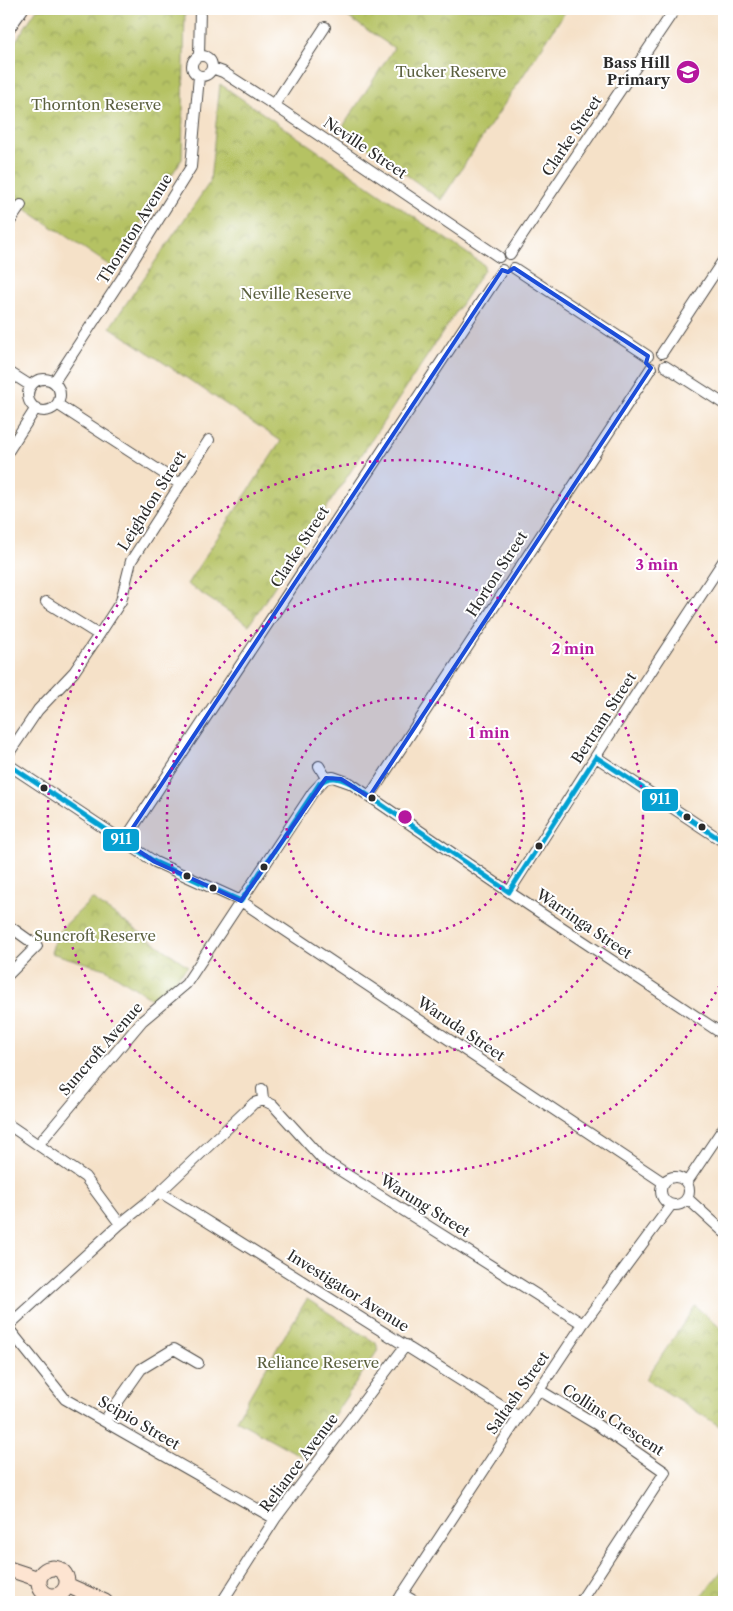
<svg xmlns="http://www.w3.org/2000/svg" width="733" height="1611" viewBox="0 0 733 1611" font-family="'Libre Caslon Text',serif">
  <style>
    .park { fill: url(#park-crowns); stroke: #707648 }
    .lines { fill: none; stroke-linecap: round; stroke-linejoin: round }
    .street-casing { stroke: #494643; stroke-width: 12 }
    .secondary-casing { stroke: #494643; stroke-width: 17 }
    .street { stroke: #fff; stroke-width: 10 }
    .secondary { stroke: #fde4d1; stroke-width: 15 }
    .bus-1-casing { stroke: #fff; stroke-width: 9 }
    .bus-1 { stroke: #06a0d2; stroke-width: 5 }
    .marked { fill: #1d4ed8; fill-opacity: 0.2; stroke: #1d4ed8; stroke-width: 4; stroke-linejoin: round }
    .ring { fill: none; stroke: #b5179e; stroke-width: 2.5; stroke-dasharray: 2.5 5 }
    .bus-dot { fill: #2b2b2b; stroke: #fff; stroke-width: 2 }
    .labels { text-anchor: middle; stroke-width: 4; stroke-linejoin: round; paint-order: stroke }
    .poi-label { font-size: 15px; font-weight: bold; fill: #2b2b2b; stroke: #fff; text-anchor: end }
    .park-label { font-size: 15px; fill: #5b603f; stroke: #fff }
    .street-label { font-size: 15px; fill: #2b2b2b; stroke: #fff }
    .centre { fill: #b5179e; stroke: #fff; stroke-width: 2.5 }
    .ring-label { font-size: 15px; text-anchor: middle; font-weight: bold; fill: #b5179e; stroke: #fff; stroke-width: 4; stroke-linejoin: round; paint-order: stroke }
    .line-badge { stroke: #fff; stroke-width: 2 }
    .badge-label { font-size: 14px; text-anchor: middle; font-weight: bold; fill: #fff }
  </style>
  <defs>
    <pattern id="park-crowns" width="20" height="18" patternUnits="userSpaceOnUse" patternTransform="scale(1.25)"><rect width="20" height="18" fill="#b5c264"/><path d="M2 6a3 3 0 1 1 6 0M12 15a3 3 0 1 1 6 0" fill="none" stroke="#939e53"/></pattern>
  </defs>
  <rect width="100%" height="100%" fill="#fff"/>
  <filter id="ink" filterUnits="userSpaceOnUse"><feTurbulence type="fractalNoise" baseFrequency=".02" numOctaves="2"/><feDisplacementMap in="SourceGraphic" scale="10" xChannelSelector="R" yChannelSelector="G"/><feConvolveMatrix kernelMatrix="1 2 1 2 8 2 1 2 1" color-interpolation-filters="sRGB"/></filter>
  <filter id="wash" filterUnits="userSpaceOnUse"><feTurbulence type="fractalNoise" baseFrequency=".0096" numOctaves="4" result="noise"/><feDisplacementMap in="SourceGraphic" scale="20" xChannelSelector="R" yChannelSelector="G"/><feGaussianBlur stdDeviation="1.12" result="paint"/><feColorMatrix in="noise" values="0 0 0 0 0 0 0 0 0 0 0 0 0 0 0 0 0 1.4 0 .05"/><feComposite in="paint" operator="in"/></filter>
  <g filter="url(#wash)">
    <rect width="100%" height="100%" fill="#f5e1c8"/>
    <!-- park -->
    <path class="park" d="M37,9h148l-3,150 -70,108 -103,-69v-147z
      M336,9h231l-126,191 -99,-72 52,-80z
      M220,84l264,181v5l-235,355 -62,-41 94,-143 -171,-114 100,-145z
      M92,899l96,67 -32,36 -50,-33 -55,-16 6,-20z
      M307,1299l69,44 2,7 -73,108 -69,-38 43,-75z
      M695,1306l29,25v98l-78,-50z
      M724,1568v34h-27z"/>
  </g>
  <g filter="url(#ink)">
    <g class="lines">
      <!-- street casing -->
      <g class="street-casing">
        <path id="street" d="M9,29l14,-20
          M192 66a10 10 0 1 1 20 0a10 10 0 1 1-20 0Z
          M199,56l1,-47
          M212,68l11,4 51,33 225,152
          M274,105l51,-78
          M9,223l12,-18
          M510,254l165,-245
          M514,268l134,88
          M662,353l62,-94
          M665,366l59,38
          M9,372l22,14
          M28 395a16 16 0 1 1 32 0a16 16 0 1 1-32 0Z
          M54,382l70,-107 67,-108 8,-91
          M57,404l123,80
          M9,450l27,-42
          M46,602l53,33
          M9,753l29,-43 36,-38 25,-37 22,-34 10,-40 78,-121
          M596,757l128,85
          M9,765l146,97 86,39 423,282
          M319,766l7,12
          M369,797l282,-429
          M124,841l378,-571
          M509,892l101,-158 114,-174
          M9,926l28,20 -28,28
          M262,1089l1,11
          M9,1125l76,52 35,47
          M38,1145l104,-124 44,-37 127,-192 13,-14 7,-1 17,6 159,109 215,143
          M661 1191a14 14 0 1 1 28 0a14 14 0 1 1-28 0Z
          M687,1182l37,-55
          M160,1192l359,225
          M688,1199l36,33
          M9,1325l111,-101 40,-32 94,-89 9,-3 10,5 49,54 261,165
          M9,1329l56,70 210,120
          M539,1390l57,34 69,48 -85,130
          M105,1420l36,-51 33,-20 24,14
          M402,1594l14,8
          M44,1602l2,-7
          M222,1602l53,-83 131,-174
          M397,1602l122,-185 20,-27 44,-66 88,-119"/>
      </g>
      <!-- secondary casing -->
      <g class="secondary-casing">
        <path id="secondary" d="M39 1582a14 14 0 1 1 28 0a14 14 0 1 1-28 0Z
          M9,1569l30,10
          M67,1585l38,17"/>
      </g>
      <!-- street -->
      <use href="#street" class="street"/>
      <!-- secondary -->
      <use href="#secondary" class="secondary"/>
      <!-- bus-1 casing -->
      <g class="bus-1-casing">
        <path id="bus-1" d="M596,757l128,85
          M9,765l146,97 86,39
          M509,892l87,-135
          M241,901l79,-118c11,-8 19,-5 30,0l159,109"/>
      </g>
      <!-- bus-1 -->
      <use href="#bus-1" class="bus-1"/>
    </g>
  </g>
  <!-- marked area -->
  <path class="marked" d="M514,268l134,88 -2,7 5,5 -282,429 -28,-18 -15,-1 -85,123 -86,-39 -31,-21 378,-571 6,2z"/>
  <!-- distance rings -->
  <g class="ring">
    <circle cx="405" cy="817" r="119"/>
    <circle cx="405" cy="817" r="238"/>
    <path d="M723 979A357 357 0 1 1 723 655"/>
  </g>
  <!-- icons -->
  <defs>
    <g id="school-disc" transform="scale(1.25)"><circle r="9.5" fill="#b5179e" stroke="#fff"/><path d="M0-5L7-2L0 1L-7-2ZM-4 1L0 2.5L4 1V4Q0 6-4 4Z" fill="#fff"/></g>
  </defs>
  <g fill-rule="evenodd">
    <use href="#school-disc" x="688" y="72"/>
  </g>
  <!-- markers -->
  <g class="bus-dot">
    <circle cx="44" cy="788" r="4.5"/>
    <circle cx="372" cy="798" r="4.5"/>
    <circle cx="687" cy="817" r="4.5"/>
    <circle cx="702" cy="827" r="4.5"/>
    <circle cx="539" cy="846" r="4.5"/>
    <circle cx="264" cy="867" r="4.5"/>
    <circle cx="187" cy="876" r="4.5"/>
    <circle cx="213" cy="888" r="4.5"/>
  </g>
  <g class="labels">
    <!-- poi labels -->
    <g class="poi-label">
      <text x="670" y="68">Bass Hill<tspan x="670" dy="17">Primary</tspan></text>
    </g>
    <!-- park labels -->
    <g class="park-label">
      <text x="451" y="77">Tucker Reserve</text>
      <text x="96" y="110">Thornton Reserve</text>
      <text x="296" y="299">Neville Reserve</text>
      <text x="95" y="941">Suncroft Reserve</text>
      <text x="318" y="1368">Reliance Reserve</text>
    </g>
    <!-- street labels -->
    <g class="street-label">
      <text transform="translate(572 136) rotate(-56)" y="5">Clarke Street</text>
      <text transform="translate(365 148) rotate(34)" y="5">Neville Street</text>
      <text transform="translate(135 229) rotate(-58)" y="5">Thornton Avenue</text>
      <text transform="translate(152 501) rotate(-58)" y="5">Leighdon Street</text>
      <text transform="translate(300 547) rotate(-57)" y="5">Clarke Street</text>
      <text transform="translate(497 574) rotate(-57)" y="5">Horton Street</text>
      <text transform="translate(604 718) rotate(-57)" y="5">Bertram Street</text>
      <text transform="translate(584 924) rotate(34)" y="5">Warringa Street</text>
      <text transform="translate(461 1029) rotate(34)" y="5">Waruda Street</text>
      <text transform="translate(101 1049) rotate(-49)" y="5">Suncroft Avenue</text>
      <text transform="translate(425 1206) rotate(32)" y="5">Warung Street</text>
      <text transform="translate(348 1291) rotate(32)" y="5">Investigator Avenue</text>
      <text transform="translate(518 1393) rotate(-55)" y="5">Saltash Street</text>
      <text transform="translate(613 1420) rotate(33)" y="5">Collins Crescent</text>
      <text transform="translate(139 1423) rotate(30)" y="5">Scipio Street</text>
      <text transform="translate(299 1463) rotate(-53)" y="5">Reliance Avenue</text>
    </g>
  </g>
  <circle cx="405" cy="817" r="8" class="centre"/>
  <g class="ring-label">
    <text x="657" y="570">3 min</text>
    <text x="573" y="654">2 min</text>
    <text x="489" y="738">1 min</text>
  </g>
  <g class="line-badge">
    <rect x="641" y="788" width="38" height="24" rx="5" fill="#06a0d2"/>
    <rect x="102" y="828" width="38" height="24" rx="5" fill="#06a0d2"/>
  </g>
  <g class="badge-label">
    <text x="660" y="804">911</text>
    <text x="121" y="844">911</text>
  </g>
  <!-- margin -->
  <rect width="733" height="1611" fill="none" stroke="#fff" stroke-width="30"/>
</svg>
